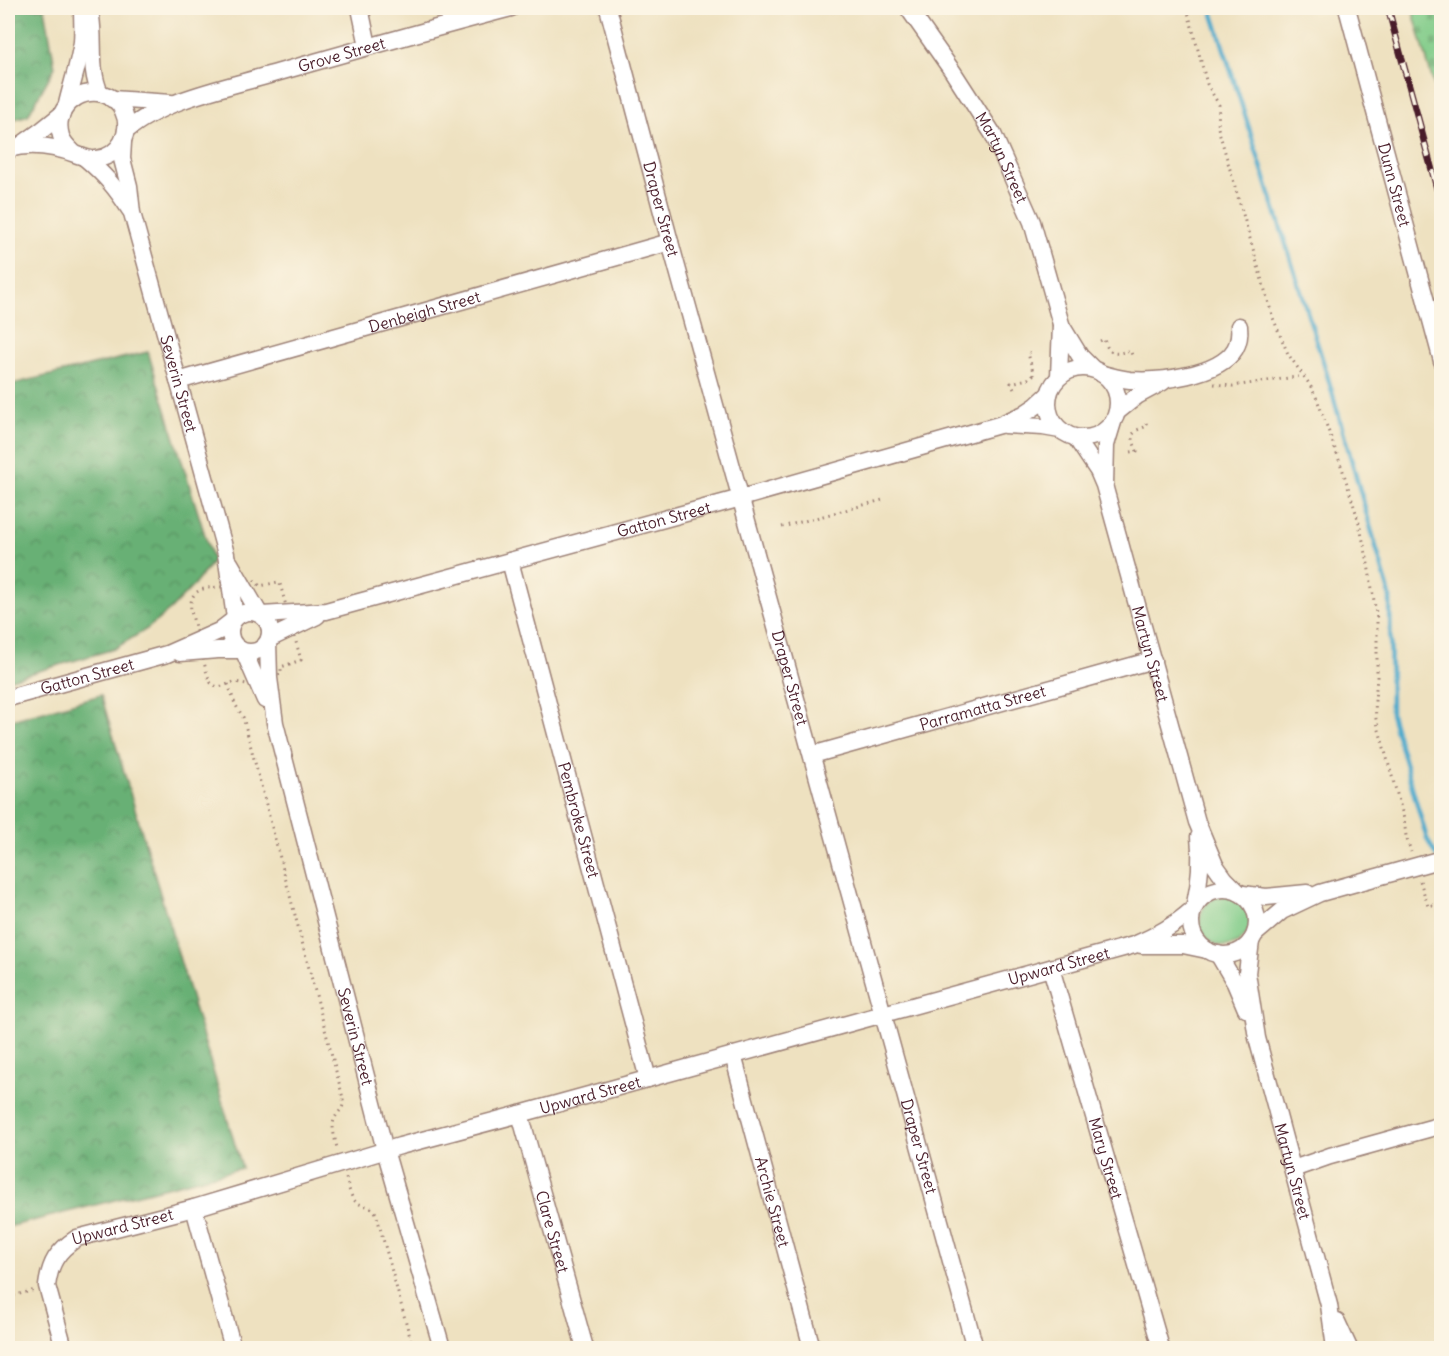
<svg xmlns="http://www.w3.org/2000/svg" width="1449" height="1356" viewBox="0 0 1449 1356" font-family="Delius,sans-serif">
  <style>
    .green { fill: #81cc89; stroke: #66765a; stroke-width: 1.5 }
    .forest { fill: url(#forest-crowns); stroke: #596850; stroke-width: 1.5 }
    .cemetery { fill: url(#cemetery-stones); stroke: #66765a; stroke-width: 1.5 }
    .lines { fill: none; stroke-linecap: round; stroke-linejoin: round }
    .stream { stroke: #4eaacc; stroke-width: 4.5 }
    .minor-casing { stroke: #9c8076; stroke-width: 19 }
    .path { stroke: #9c8076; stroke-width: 3; stroke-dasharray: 1.5 4.5; stroke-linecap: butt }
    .minor { stroke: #fff; stroke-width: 16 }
    .rail-casing { stroke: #4a1f2b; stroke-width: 7 }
    .rail { stroke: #fcf5e5; stroke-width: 4.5; stroke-dasharray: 14; stroke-linecap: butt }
    .labels { text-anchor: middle; stroke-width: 4.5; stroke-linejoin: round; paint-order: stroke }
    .street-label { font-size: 16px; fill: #4a1f2b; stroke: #fcf5e5 }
  </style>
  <defs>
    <pattern id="forest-crowns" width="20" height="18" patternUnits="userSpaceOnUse" patternTransform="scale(1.5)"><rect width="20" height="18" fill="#68b075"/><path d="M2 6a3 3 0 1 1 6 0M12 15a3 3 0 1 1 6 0" fill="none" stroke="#588f60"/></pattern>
    <pattern id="cemetery-stones" width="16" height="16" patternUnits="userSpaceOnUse" patternTransform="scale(1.5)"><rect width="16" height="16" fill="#81cc89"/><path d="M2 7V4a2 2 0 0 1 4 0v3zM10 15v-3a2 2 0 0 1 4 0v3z" fill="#71af76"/></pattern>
  </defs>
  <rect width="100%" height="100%" fill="#fcf5e5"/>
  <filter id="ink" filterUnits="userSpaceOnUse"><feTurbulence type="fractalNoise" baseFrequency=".0167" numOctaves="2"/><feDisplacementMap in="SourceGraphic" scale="12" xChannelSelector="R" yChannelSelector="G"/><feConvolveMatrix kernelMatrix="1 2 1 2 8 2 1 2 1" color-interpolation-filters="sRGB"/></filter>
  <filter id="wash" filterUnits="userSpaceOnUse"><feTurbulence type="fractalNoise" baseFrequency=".008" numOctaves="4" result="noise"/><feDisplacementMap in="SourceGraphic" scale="24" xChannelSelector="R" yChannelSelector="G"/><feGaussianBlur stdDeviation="1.35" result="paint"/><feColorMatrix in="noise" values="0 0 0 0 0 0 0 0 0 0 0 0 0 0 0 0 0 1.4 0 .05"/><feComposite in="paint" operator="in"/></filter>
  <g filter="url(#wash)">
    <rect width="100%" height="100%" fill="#eee1c0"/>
    <!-- green -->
    <path class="green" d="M1200 921a25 25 0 1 1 50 0a25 25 0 1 1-50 0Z"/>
    <!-- forest -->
    <path class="forest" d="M8,8h37l10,59 -27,48 -20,6z
      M148,352l65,209 -18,23 -24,25 -24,20 -33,20 -106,31v-295z
      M101,695l141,473 -234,59v-506z"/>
    <!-- cemetery -->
    <path class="cemetery" d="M1412,8h29v102z"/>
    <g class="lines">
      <!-- stream -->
      <path class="stream" d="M1211,8l115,363 64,225 1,118 36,125 10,18"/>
    </g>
  </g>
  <g filter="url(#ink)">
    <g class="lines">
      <!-- minor casing -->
      <g class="minor-casing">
        <g id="minor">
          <path d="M360,8l8,38"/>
          <path id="s1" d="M608,8l62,234 305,1106"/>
          <path id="s2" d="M908,8l45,64 40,62 39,88 29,102 -2,53"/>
          <path id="s3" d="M1347,8l95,353"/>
          <path d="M91,17c4,26 -2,52 9,76"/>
          <path d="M112,99l59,4"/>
          <path d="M67,104c5,-21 12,-41 15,-62 1,-12 0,-23 0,-34"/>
          <path id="s4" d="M126,131c36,-31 98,-43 143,-56 81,-23 161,-46 242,-67"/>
          <path id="s5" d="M123,142l-1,17 7,27 3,27 94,341 9,64"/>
          <path d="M21,145l21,-15 20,-16"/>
          <path d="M8,149c22,-6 45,-3 67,5 7,2 13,6 21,5 23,-2 37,-27 27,-48 -3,-8 -11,-14 -20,-17 -25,-7 -50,16 -42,42 2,7 8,12 14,18"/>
          <path d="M85,158c20,17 31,30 45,52"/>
          <path d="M1061,325l19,31 13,13"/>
          <circle cx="1083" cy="403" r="35"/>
          <path d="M1102,374c9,2 19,5 28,6 28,2 89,-4 105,-31 4,-7 5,-15 4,-23"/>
          <path id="s6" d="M178,381l492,-139"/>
          <path d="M1117,412l20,-16 26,-14"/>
          <path d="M1004,425l39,2 17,3"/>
          <path id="s7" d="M1076,438l22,33 6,14 93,337 18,43 10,14 13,13"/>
          <path d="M1105,484l1,-39 7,-23"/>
          <path id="s8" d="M510,561l138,518"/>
          <path d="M230,563l29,50"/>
          <circle cx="250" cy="632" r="20"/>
          <path id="s9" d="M262,615l64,-4 415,-113 258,-73 25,-11 12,-8 13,-12"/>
          <path d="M269,639l48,-23"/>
          <path id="s10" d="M268,642l1,36 6,45 110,427 57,198"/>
          <path d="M244,652l21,48"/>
          <path d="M180,653l38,-3h23"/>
          <path id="s11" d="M8,698l159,-44 52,-23 13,-10"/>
          <path id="s12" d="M812,755l341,-95"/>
          <circle cx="1224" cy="922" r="33"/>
          <path d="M1243,894l23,3 41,-4"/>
          <path d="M1195,904c5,-23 7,-44 4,-67"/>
          <path d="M1255,934l27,-23 38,-18 122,-34"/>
          <path id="s13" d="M1251,941l-4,32 10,65 72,267 6,43"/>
          <path d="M1141,945h42l24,5"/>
          <path d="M1218,954l17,29 11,26"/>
          <path id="s14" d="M1051,968l110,380"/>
          <path id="s15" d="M733,1055l79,293"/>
          <path id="s16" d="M520,1114l65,234"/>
          <path d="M1293,1169l37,-13 112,-31"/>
          <path d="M194,1208l39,140"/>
          <path d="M1337,1322l12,26"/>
          <path id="s17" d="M64,1348l-17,-62c3,-23 10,-35 30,-48l117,-30 206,-62 120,-32 614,-169c23,-10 40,-19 59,-36"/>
        </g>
      </g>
      <!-- path -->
      <path class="path" d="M1187,8l20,76 12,21 -1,23 55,190 15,36 22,31 7,14 26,72 15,48 9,39 10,61v58l-2,23 1,19 28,100 2,17 5,16
        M1100,341l4,-2c5,17 12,16 26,11l2,5
        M1214,384l19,2 70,-10
        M1014,389l-3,-6 17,-4 5,-4v-3l-5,-19 6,-1
        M1131,452l6,-1 -4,-10v-7l4,-4 10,-4 -2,-6
        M782,527l104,-28
        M254,580l6,6 18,-4 2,2 21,76 -20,7v7l-34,10 -13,-2 -15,5 -4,-1 -4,-3 -4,-9 -16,-63c-3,-28 22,-22 39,-25 8,-1 16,-4 24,-6z
        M228,684l7,20 8,13 99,377c4,17 -3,14 -8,26 -3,8 2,21 3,29
        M1420,881l8,25 14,-3
        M346,1178c2,7 4,18 9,23 8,7 14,2 21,12l37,135
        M8,1297l27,-7"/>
      <!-- minor -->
      <use href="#minor" class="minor"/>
      <!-- rail casing -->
      <g class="rail-casing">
        <path id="rail" d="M1388,8l54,199"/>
      </g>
      <!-- rail -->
      <use href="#rail" class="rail"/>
    </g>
  </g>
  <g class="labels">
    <!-- street labels -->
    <g class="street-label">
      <text dy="6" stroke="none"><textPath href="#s4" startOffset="230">Grove Street</textPath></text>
      <text dy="6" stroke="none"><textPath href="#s2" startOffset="177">Martyn Street</textPath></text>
      <text dy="6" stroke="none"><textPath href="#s3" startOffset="183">Dunn Street</textPath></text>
      <text dy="6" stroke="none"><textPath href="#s1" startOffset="208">Draper Street</textPath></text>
      <text dy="6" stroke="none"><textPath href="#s6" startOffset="256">Denbeigh Street</textPath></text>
      <text dy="6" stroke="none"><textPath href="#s5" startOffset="249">Severin Street</textPath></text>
      <text dy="6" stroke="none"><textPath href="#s9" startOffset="414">Gatton Street</textPath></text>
      <text dy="6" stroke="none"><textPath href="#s7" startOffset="230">Martyn Street</textPath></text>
      <text dy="6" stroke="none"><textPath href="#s11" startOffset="82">Gatton Street</textPath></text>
      <text dy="6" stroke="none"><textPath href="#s1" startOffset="694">Draper Street</textPath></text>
      <text dy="6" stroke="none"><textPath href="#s12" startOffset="177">Parramatta Street</textPath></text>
      <text dy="6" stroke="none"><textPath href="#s8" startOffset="268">Pembroke Street</textPath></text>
      <text dy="6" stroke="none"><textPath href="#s17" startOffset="1142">Upward Street</textPath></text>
      <text dy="6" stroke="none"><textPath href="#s10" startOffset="405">Severin Street</textPath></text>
      <text dy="6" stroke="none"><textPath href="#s17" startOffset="656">Upward Street</textPath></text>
      <text dy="6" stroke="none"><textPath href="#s1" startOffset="1180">Draper Street</textPath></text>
      <text dy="6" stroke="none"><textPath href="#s14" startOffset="198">Mary Street</textPath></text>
      <text dy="6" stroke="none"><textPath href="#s13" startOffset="236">Martyn Street</textPath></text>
      <text dy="6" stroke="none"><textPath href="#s15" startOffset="152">Archie Street</textPath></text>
      <text dy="6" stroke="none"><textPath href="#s17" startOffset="170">Upward Street</textPath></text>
      <text dy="6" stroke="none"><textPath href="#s16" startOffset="122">Clare Street</textPath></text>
    </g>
  </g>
  <!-- margin -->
  <rect width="1449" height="1356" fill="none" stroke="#fcf5e5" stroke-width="30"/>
</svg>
